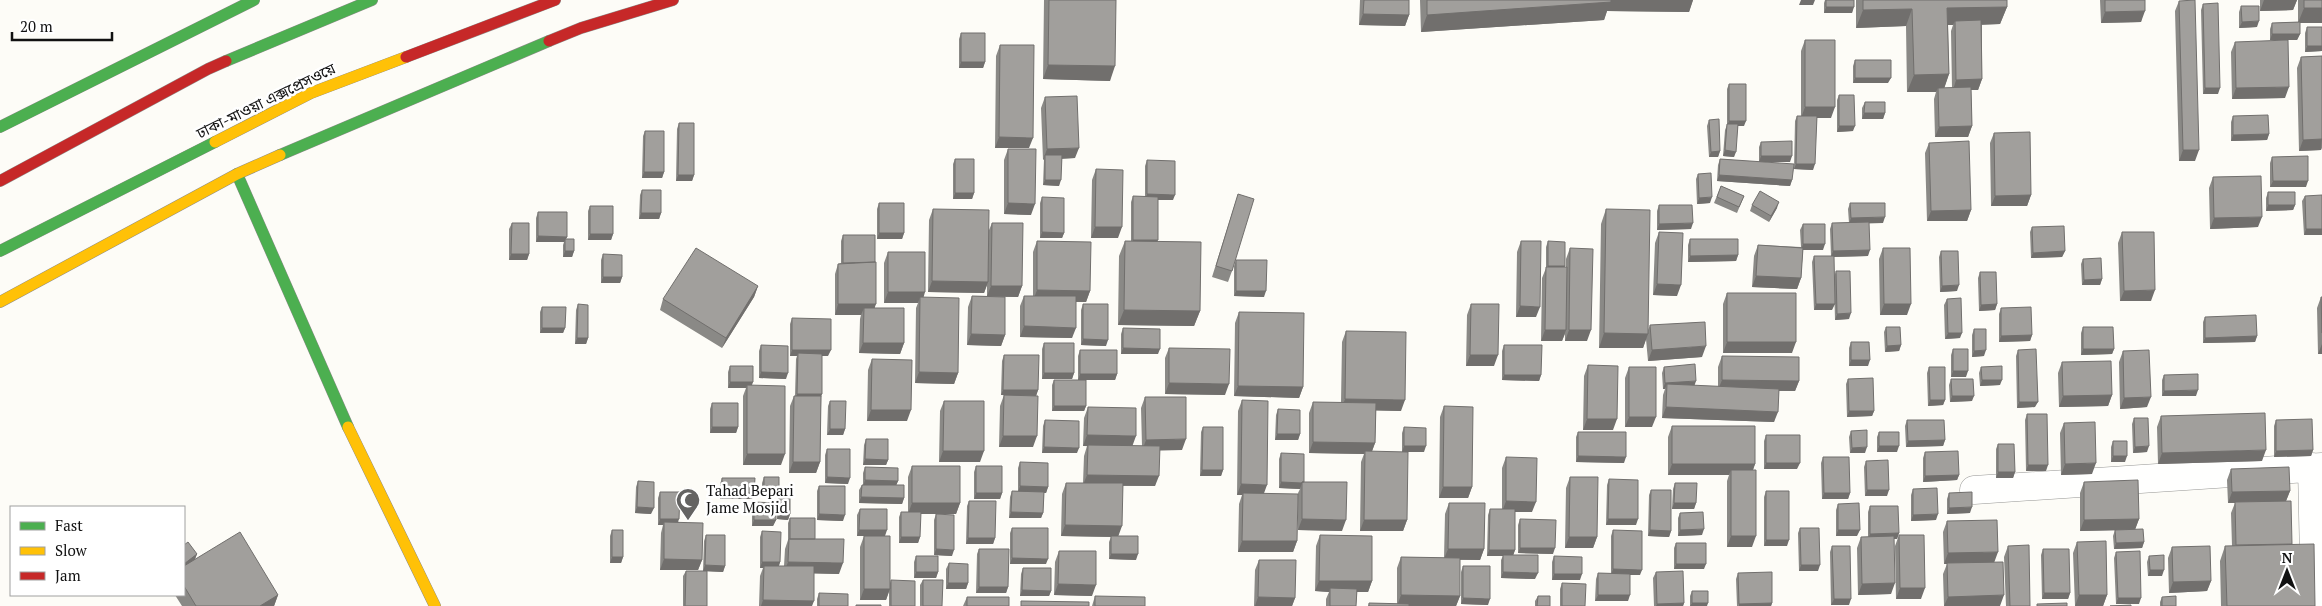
<svg xmlns="http://www.w3.org/2000/svg" width="2322" height="606" viewBox="0 0 2322 606" font-family="'PT Serif','Noto Sans Bengali',serif">
  <style>
    .lines { fill: none; stroke-linecap: round; stroke-linejoin: round }
    .street-casing { stroke: #979795; stroke-width: 29 }
    .fast-casing { stroke: #8e8d8b; stroke-width: 12 }
    .slow-casing { stroke: #8e8d8b; stroke-width: 12 }
    .jam-casing { stroke: #8e8d8b; stroke-width: 12 }
    .street { stroke: #fffffe; stroke-width: 28 }
    .fast { stroke: #4caf50; stroke-width: 11 }
    .slow { stroke: #ffc107; stroke-width: 11 }
    .jam { stroke: #c62828; stroke-width: 11 }
    .wall { fill: #8a8986; fill-rule: evenodd }
    .shaded-wall { fill: #716f6d }
    .building { fill: #a19f9c; stroke: #716f6d }
    .labels { text-anchor: middle; stroke-width: 5; stroke-linejoin: round; paint-order: stroke }
    .street-label { font-size: 15px; fill: #111; stroke: #fff }
    .poi-label { font-size: 15px; fill: #111; stroke: #fff; text-anchor: start }
  </style>
  <rect width="100%" height="100%" fill="#fdfcf7"/>
  <g class="lines">
    <!-- street casing -->
    <g class="street-casing">
      <path id="street" d="M2312,467l3,139
        M1974,490l348,-23"/>
    </g>
    <!-- fast casing -->
    <g class="fast-casing">
      <path id="fast" d="M226,61l146,-61
        M0,127l254,-127
        M280,155l269,-114
        M237,174l111,253
        M0,251l215,-109"/>
    </g>
    <!-- slow casing -->
    <g class="slow-casing">
      <path id="slow" d="M215,142l96,-49 95,-36
        M0,302l237,-128 43,-19
        M348,427l87,179"/>
    </g>
    <!-- jam casing -->
    <g class="jam-casing">
      <path id="jam" d="M549,41l32,-13 92,-28
        M406,57l149,-57
        M0,181l208,-112 18,-8"/>
    </g>
    <!-- street -->
    <use href="#street" class="street"/>
    <!-- fast -->
    <use href="#fast" class="fast"/>
    <!-- slow -->
    <use href="#slow" class="slow"/>
    <!-- jam -->
    <use href="#jam" class="jam"/>
  </g>
  <!-- wall -->
  <path class="wall" d="M1044,0h72l-6,81 -67,-2z
    M1360,0h49v15l-4,11 -46,-1z
    M1420,0h273l-4,12 -82,-1 -3,9 -183,12z
    M1825,0h29l-2,13h-28v-10z
    M1856,0h151v7l-7,17 -18,1v54l-4,11h-7l1,36 -4,11h-33l-1,-38 2,-7h-29l-1,-66 -50,2zM1948,25h5l-2,6 1,57h-8l5,-14z
    M2100,0h45l-4,22 -40,1z
    M2260,0h37l-4,10 -33,1z
    M2298,0h24l-22,23v11l-3,6h-27v-11l2,-6 26,-1z
    M2179,1l16,160h-16l-4,-150z
    M2203,4l15,90h-15l-2,-84z
    M2241,6l16,21 -18,1v-16z
    M2307,27h15v24l-17,1v-19z
    M961,33l24,29 -2,6h-24v-29z
    M1805,40l26,78h-14l-4,52 -19,-1 1,-48 2,-5h4v-65z
    M2235,42l50,56 -53,1 -1,-47z
    M1000,45l29,103h-34l1,-92z
    M2322,56v92l-1,2 -22,1 -2,-83 4,-11z
    M1855,60l33,23h-35v-17z
    M1729,84l15,42h-6l-4,31 -11,-1 2,-26 2,-5v-36z
    M1839,95l14,36 -16,1v-32z
    M1045,97l30,61 -13,1 -3,27 -16,-1 1,-26 -1,1 -2,-52z
    M1865,102l20,11 -2,6h-21v-11z
    M2233,116l36,18 -2,6 -36,1v-19z
    M1709,120l11,31 -2,6h-9l-2,-31z
    M679,123l15,52 -2,6h-16l1,-52z
    M645,131l19,41 -2,6h-20l1,-42z
    M1994,133l37,62 -4,11h-36l-1,-63z
    M1761,142l29,20h-25l27,18 -2,6 -73,-5 1,-16 2,-6 39,3v-15z
    M1929,143l42,67 -4,11h-40l-2,-68z
    M1008,149l23,66 -27,-1v-54z
    M2272,157l34,30h-36v-24z
    M955,159l19,34 -2,6h-19v-35z
    M1147,160l26,40h-15l-1,42 43,69 -6,15 -76,-1 1,-69 6,-15h6v-39l2,-6 12,1v-31z
    M1096,169l22,69h-27l1,-58z
    M1698,174l12,29 -13,1 -1,-25z
    M2213,177l45,50 -48,2 -1,-41z
    M1721,186l23,10 -7,17 -23,-10z
    M642,190l19,23 -2,6h-20l1,-24z
    M2268,192l27,13 -2,5 -27,1v-13z
    M1238,194l-6,77 -4,11 -16,-5z
    M2305,196l17,39h-18l-2,-34z
    M1042,197l22,36 -2,5h-22v-35z
    M879,203l25,30 -2,6h-25v-30z
    M1850,203l33,20h-14l-1,33 -34,1v20l2,-6 13,48 -14,1 -1,-40 -2,30h-18l-2,-48 2,-6h17l-1,-27 2,-6h17l-1,-14z
    M1659,205l32,24 -34,1v-19z
    M1752,205l25,3 -8,14 -19,-11z
    M590,206l23,28 -2,6h-23v-29z
    M933,209l56,21 3,-7 30,63 -4,11h-13v38l-4,11 -34,-1 1,-38 4,-11h15v-11l-3,8 -56,-1 1,-72z
    M1606,209l42,121 2,-5 52,32 -54,4 -2,-22 -3,9h-44l2,-124z
    M538,212l29,25 -1,2 8,12 -2,6h-9v-12l1,-3h-28v-24z
    M512,223l17,31 -2,6h-18v-31z
    M1803,224l20,26h-20l-2,28 -4,11 -45,-2 2,-31 4,-11 43,2 -1,-17z
    M2032,227l33,24 -3,6 -31,1 -1,-26z
    M1659,232l18,64 -24,-1 2,-52z
    M2122,232l29,69h-31l-2,-58z
    M843,235l32,73 29,35 -4,11 -41,-1 1,-34 1,-4h-26v-41l3,-10 3,-1v-22z
    M1690,239l48,16 -2,6 -48,1v-17z
    M1037,241l53,50 -4,11h-10l-4,36 -52,-1v-31l4,-10h9v-44z
    M1521,241l15,76h-20l1,-65z
    M1548,241l17,25 -1,1h2v-8l4,-11 17,93h-22v-7l-3,7h-21l1,-63 4,-10v-21z
    M1883,248l24,67h-27l-1,-56z
    M1941,251l16,40 -17,1 -1,-35z
    M888,252l35,45 35,76 -4,11 -39,-1 1,-75 2,-5h-34v-40z
    M603,254l19,23 -2,6h-19v-23z
    M2083,259l19,20 -2,6h-18l-1,-21z
    M1236,260l28,37 -30,-1v-30z
    M1980,272l17,32 -2,6 -16,1 -1,-33z
    M758,286l-4,11 -32,51 -62,-38 3,-11z
    M1727,293l65,60h-69v-49z
    M2321,297h1v57h-4l-1,-46z
    M1947,299l13,39 -15,1 -1,-34z
    M578,304l10,34 -2,6h-11l1,-34z
    M1083,304l23,42 -25,-1v-35z
    M1471,304l23,62h-28l1,-51z
    M542,307l23,21 -2,5h-23v-21z
    M2001,308l31,27 -2,6 -31,1v-28z
    M1239,312l64,75 -4,11 -65,-2 1,-73z
    M2205,317l52,19 -2,6 -52,1v-21z
    M792,318l36,38h-6l-2,106 -4,11h-27l1,-67 4,-10h1l1,-37 1,-3h-7v-32z
    M1886,327l15,18 -2,6 -14,1 -1,-20z
    M2083,327l31,22 -2,5 -31,1v-22z
    M1123,328l35,26h-37v-20z
    M1974,329l10,27 -12,1v-22z
    M1346,331l55,80 -25,-1 -1,33 -3,8 35,69 -4,11h-43l1,-69 3,-8 -55,-1v-40l4,-11 28,1 1,-61z
    M1851,342l17,24h-19v-18z
    M1044,343l30,30 -2,6h-30v-30z
    M761,345l25,34 -27,-1v-27z
    M1504,345l37,30 -2,6 -37,-1v-29z
    M1169,348l56,47 -60,-1v-36z
    M1953,349l13,28h-15v-22z
    M1080,350l37,24 -2,6h-29v26l-2,5h-32v-26l2,-5h24v-24z
    M2018,350l17,57 -18,1 -1,-52z
    M2123,351l24,56 -27,2 -1,-47z
    M1004,355l34,35 -2,6 -3,51h-34l1,-41 4,-11h-3l1,-34z
    M1722,356l77,25 -4,10h-16l-5,31 -112,-4 1,-23 2,-6h-2l-1,-16 2,-6 31,19 23,1v-20z
    M872,359l35,62h-40l1,-51z
    M2062,362l50,33 -4,11 -49,1 -1,-34z
    M1588,365l25,65h-30l1,-54z
    M730,366l22,19 29,80h-38v-69l3,-8h-18v-16z
    M1629,367l23,60h-27v-49z
    M1929,367l16,33 -2,5 -15,1 -1,-33z
    M1981,367l19,18 -20,1 -1,-13z
    M2164,375l32,21h-34v-16z
    M1848,379l26,32 -2,5 -25,1 -1,-33z
    M1951,379l21,22 -22,1 -1,-17z
    M1145,397l37,53h-22l-5,36h-32l-5,50 18,24 -27,-1v-17l2,-5 -50,-1 1,-42 4,-11h17l1,-27 3,-10h-4l1,-28 4,-11 44,39h10l-1,-38z
    M1242,400l22,94 33,47 -4,11h-55l1,-48 3,-9h-5l1,-84z
    M830,401l15,28 -2,6h-16l1,-29z
    M944,401l36,61h-41l1,-51z
    M712,403l26,24 -2,6h-26v-24z
    M1444,406l28,81 -4,11h-29l1,-81z
    M1278,409l22,25 -2,6h-23l1,-25z
    M2027,414l19,57h-20l-1,-51z
    M2161,416l101,45 -104,3 -1,-37z
    M2134,418l13,34 -14,1 -1,-29z
    M1045,420l32,33h-35l1,-27z
    M1907,420l38,20 -2,6 -37,1 -1,-21z
    M2276,420l37,30 -2,6 -37,1v-31z
    M2064,423l28,51 -31,1 -1,-42z
    M1672,426l83,38 -2,6 -1,77h-25v-66l2,-6h-61v-38z
    M1203,427l20,43 -2,6h-21l1,-44z
    M1404,427l20,25h-22v-19z
    M1851,431l14,22h-15l-1,-16z
    M1578,432l46,31 -48,-1v-25z
    M1879,432l18,20h-20v-15z
    M1766,435l31,34h-33v-28z
    M866,439l22,21 -2,5h-23l1,-20z
    M2113,441l12,21h-14v-15z
    M1998,444l17,28 -2,6h-17v-29z
    M827,449l21,35 -23,-1v-28z
    M1925,452l34,23 -2,5 -34,2v-24z
    M1281,453l23,29 38,49 -44,-1v-37l2,-4 -21,-1v-29z
    M1506,457l26,55h-17v38l-2,5 22,24 -34,-1v-18l2,-4h-16l1,-41 2,-6h12v-41z
    M1823,457l27,36 -2,6h-26l-1,-36z
    M1866,461l21,35h-22l-1,-29z
    M1020,462l28,25 -2,6 -2,-1 -1,21 -2,5h-32l1,-21 2,-6h6v-23z
    M912,466l48,37 -4,11h-36v23l-2,6h-19v-26l2,-5h7v-35z
    M976,466l26,27 -2,6h-26v-27z
    M865,467l33,14 -2,4 8,13 -2,6 -43,-1v-13l3,-5h1v-12z
    M2231,469l59,22 -4,10 5,44 24,61h-94l-1,-45 5,-15h7l-1,-33 4,-10h-7l-1,-23z
    M764,477l15,13 -2,5h-15v-12z
    M1570,477l27,60 -4,11h-28l1,-60z
    M722,478l30,21h-32v-15z
    M1609,479l27,46h-30l1,-40z
    M638,481l13,33 -16,-1 1,-26z
    M2084,482l55,37 -4,10 9,13 -2,6 -28,1 -1,-13 2,-6 -35,1v-38z
    M1675,483l21,20 -2,6h-22l1,-20z
    M819,486l24,35 -26,-1v-29z
    M1913,489l23,31 -25,1v-26z
    M1651,490l20,41 -2,6 -21,-1 1,-41z
    M1766,491l21,55h-23v-49z
    M660,492l42,68 -4,10h-38l1,-37 2,-8h-5v-27z
    M1949,493l21,20 -23,1v-15z
    M779,497l11,17 -2,6 -11,-1v-16z
    M969,501l26,37 -2,6h-27l1,-38z
    M754,502l22,18 -3,6h-21v-18z
    M1449,503l35,46 -4,11h-20v36l-4,10h-88l1,-3 28,1v-36l4,-11 43,1 1,-44z
    M1838,504l19,32h-21v-26z
    M1870,506l29,27 -2,6h-3l-3,55 -33,1 -1,-47 4,-11h7v-25z
    M860,509l25,27 5,47 1,-3 24,26h-26v-15l-3,9h-26v-53l4,-11h3h-10v-21z
    M1680,513l22,22 -24,1v-18z
    M936,514l16,42 -18,-1v-35z
    M790,518l25,21 24,35 -25,-1 -2,33h-53l1,-30 3,-8h-3v-31l2,-6 18,31 -1,4h5l1,-17 3,-9v-17z
    M1520,519l33,35 -35,-1v-28z
    M1947,521l47,41 6,44h-56l-1,-32 4,-10h-3l-1,-32z
    M1012,528l34,36h-36v-31z
    M1800,528l18,43h-19l-1,-38z
    M612,530l11,27 -2,6h-11v-27z
    M1613,530l27,45h-10l-2,26h-33l1,-22 2,-6 13,1v-38z
    M706,535l19,31 -2,6 -20,-1 1,-30z
    M1320,535l52,46 -4,11h-11l-1,14h-30v-7l3,-7 -14,-1 1,-45z
    M1899,535l22,64h-25l-1,-53z
    M2077,542l30,53 -4,11h-28l-2,-53z
    M1676,543l28,26h-30v-21z
    M184,545l13,9 -2,5 83,36 -4,11h-92l-7,-11h9z
    M1832,546l17,59h-18l-1,-53z
    M2008,546l22,60h-24l-2,-49z
    M2172,547l39,34 -4,10 -38,2 -1,-35z
    M979,549l29,38 -2,6h-30l1,-39z
    M2043,549l27,44 -2,6h-26l-1,-44z
    M1059,551l33,45 -38,-1 1,-33z
    M2116,552l23,52h-23l-2,-46z
    M916,556l22,16 -2,6h-22v-16z
    M1554,556l26,24h-28v-18z
    M2149,556l13,20h-14l-1,-14z
    M1259,560l36,38 -3,8h-38l1,-36z
    M949,563l19,20 -2,6h-20v-20z
    M1463,566l25,39 -27,-1v-32z
    M1023,568l28,23 -2,5h-29l1,-22z
    M686,571l21,35h-24v-30z
    M1656,572l28,31 -1,3h-29l-1,-28z
    M1738,573l34,30 -1,3h-34l-1,-27z
    M923,580l19,26h-22v-21z
    M1562,583l23,23h-25v-17z
    M1692,591l15,15h-17v-10z
    M819,593l29,13h-31v-7z
    M1095,596l50,10h-53z
    M1538,596l12,10h-15v-5z
    M967,597l42,9h-46z
    M2162,597l14,9h-16v-4z"/>
  <!-- shaded-wall -->
  <path class="shaded-wall" d="M1610,0h83l-4,12 -82,-1 -3,9 -183,12 6,-17z
    M1801,0h14l-2,5h-14z
    M2264,0h33l-4,10 -33,1z
    M1826,7h28l-2,6h-28z
    M2007,7l-7,17 -45,1v-4l-2,4h-12l6,-17z
    M2304,8h18v15h-24z
    M1912,9l-6,17 -50,2 7,-18z
    M2145,11l-4,11 -40,1 4,-11z
    M1363,14l46,1 -4,11 -46,-1z
    M2259,21l-2,6 -18,1 3,-6z
    M2272,34h28l-3,6h-27z
    M2307,46h15v5l-17,1z
    M961,62h24l-2,6h-24z
    M1048,65l67,1 -5,15 -67,-2z
    M1949,74l-6,18 -5,-4 -2,4h-29l7,-17z
    M1855,78h36l-3,5h-35z
    M1982,79l-4,11h-25l3,-10z
    M2289,87l-4,11 -53,1 4,-11z
    M2205,88h15l-2,6h-15z
    M1805,107h30l-4,11h-30z
    M1864,113h21l-2,6h-21z
    M1729,121h17l-2,5h-17z
    M1839,126h16l-2,5 -16,1z
    M1972,126l-4,11h-33l4,-10z
    M2269,134l-2,6 -36,1 2,-6z
    M999,137l34,1 -4,10h-34z
    M2322,139l-1,11 -22,1 4,-11z
    M1079,148l-4,10 -30,1v-4l-1,4 -1,1 4,-11z
    M1725,150l11,2 -2,5 -11,-1z
    M2183,150h16l-4,11h-16z
    M1720,151l-2,6h-9l2,-5z
    M1761,156h31l-2,6h-31z
    M1796,164h19l-2,6 -19,-1z
    M644,172h20l-2,6h-20z
    M678,175h16l-2,6h-16z
    M1719,175l73,5 -2,6 -73,-5z
    M1045,180h16l-2,6 -16,-1z
    M2273,181h35l-2,6h-36z
    M955,193h19l-2,6h-19z
    M1147,194l28,1 -2,5h-28z
    M2031,195l-4,11h-36l4,-10z
    M1712,197l-2,6 -13,1 2,-6z
    M1779,202l-2,6 -8,14 2,-6z
    M1008,203l27,1 -4,11 -27,-1z
    M2268,205h27l-2,5 -27,1z
    M1971,210l-4,11h-40l4,-10z
    M641,213h20l-2,6h-20z
    M1885,217l-2,6 -34,1 2,-6z
    M2262,217l-4,10 -48,2 4,-11z
    M1693,223l-2,6 -34,1 2,-6z
    M1095,227h27l-4,11h-27z
    M2306,229h16v6h-18z
    M1042,232l22,1 -2,5h-22z
    M879,233h25l-2,6h-25z
    M590,234h23l-2,6h-23z
    M538,236l29,1 -3,5h-28z
    M1133,240h25l-3,6h-24z
    M1803,244h22l-2,6h-22z
    M1870,250l-2,6 -37,1 2,-6z
    M565,251h9l-2,6h-9z
    M2065,251l-3,6 -31,1 2,-5z
    M511,254h18l-2,6h-18z
    M1738,255l-2,6 -48,1 2,-6z
    M1548,266h17l-3,6h-16z
    M1756,276l45,2 -4,11 -45,-2z
    M603,277h19l-2,6h-19z
    M2102,279l-2,6h-18l2,-5z
    M932,281l56,1 -4,11 -56,-1z
    M1657,284l24,1 -4,11 -24,-1z
    M1959,285l-2,6 -17,1 2,-6z
    M758,286l-4,11 -32,51 4,-10z
    M991,286h31l-4,11 -31,-1z
    M1037,290l53,1 -4,11 -53,-1z
    M2155,290l-4,11h-31l4,-10z
    M1236,291h30l-2,6 -30,-1z
    M888,292h37l-3,11 -2,-6 -2,6h-34z
    M838,304h38l-4,11 -8,-7 -3,7h-26z
    M1816,304h19l-3,6h-18z
    M1884,304h27l-4,11h-27z
    M1997,304l-2,6 -16,1 2,-6z
    M1520,306l20,1 -4,10h-20z
    M1124,310l76,1 -6,15 -76,-1z
    M1851,313l-2,6 -14,1 2,-6z
    M1024,326l52,2 -4,10 -52,-1z
    M542,328h23l-2,5h-23z
    M1545,330h21l-4,11h-21z
    M1569,330h22l-4,11h-22z
    M1604,333l44,1 -5,14h-44z
    M1948,333h14l-2,5 -15,1z
    M971,334l34,1 -4,11 -34,-1z
    M2032,335l-2,6 -31,1 2,-6z
    M2257,336l-2,6 -52,1 2,-5z
    M577,338h11l-2,6h-11z
    M1083,339l25,1 -2,6 -25,-1z
    M1727,342h69l-4,11h-69z
    M863,343h41l-4,11 -41,-1z
    M2322,344v10h-4z
    M1901,345l-2,6 -14,1 2,-6z
    M1706,346l-4,11 -54,4 4,-11z
    M1123,348l37,1 -2,5h-37z
    M2083,349h31l-2,5 -31,1z
    M792,350h39l-3,6h-30v-3l-1,3h-7z
    M1986,350l-2,6 -12,1 2,-6z
    M1470,355h28l-4,11h-28z
    M1851,360h19l-2,6h-19z
    M1953,371h15l-2,6h-15z
    M761,372l27,1 -2,6 -27,-1z
    M919,372l39,1 -4,11 -39,-1z
    M1044,373h30l-2,6h-30z
    M1080,374h37l-2,6h-37z
    M1504,375h37l-2,6 -37,-1z
    M1722,380l77,1 -4,10 -77,-1z
    M1982,380h20l-2,5 -20,1z
    M1696,381l-2,6 -27,-3 -2,5h-2l2,-6z
    M730,382h23l-2,6 -4,-3 -1,3h-18z
    M1169,383l60,1 -4,11 -60,-1z
    M1238,386l65,1 -4,11 -65,-2z
    M1003,390h35l-2,6 -35,-1z
    M2198,390l-2,6h-34l2,-5z
    M797,394h25l-2,6h-25z
    M2112,395l-4,11 -49,1 4,-11z
    M1952,396h22l-2,5 -22,1z
    M2151,397l-4,10 -27,2 4,-11z
    M1345,399l60,1 -4,11 -60,-1z
    M1930,400h15l-2,5 -15,1z
    M2019,402h19l-3,5 -18,1z
    M1054,406h32l-2,5h-32z
    M1666,407l112,5 -4,10 -112,-4z
    M871,410h40l-4,11h-40z
    M1849,411h25l-2,5 -25,1z
    M1629,417h27l-4,10h-27z
    M1587,419h30l-4,11h-30z
    M712,427h26l-2,6h-26z
    M830,429h15l-2,6h-16z
    M1277,434h23l-2,6h-23z
    M1087,435l49,1 -4,11 -49,-1z
    M1003,436h34l-4,11h-34z
    M1186,439l-4,11 -40,1 4,-11z
    M1945,440l-2,6 -37,1 2,-6z
    M1313,442l62,1 -4,11 -6,-3 -1,3 -55,-1z
    M1404,446h22l-2,6h-22z
    M1879,446h20l-2,6h-20z
    M2149,446l-2,6 -14,1 2,-6z
    M1044,447l35,1 -2,5h-35z
    M1867,447l-2,6h-15l2,-5z
    M2266,450l-4,11 -104,3 4,-11z
    M2313,450l-2,6 -37,1 2,-6z
    M943,451h41l-4,11h-41z
    M747,454h38l-4,11h-38z
    M1578,456l48,1 -2,6 -48,-1z
    M2113,456h14l-2,6h-14z
    M865,459l23,1 -2,5h-23z
    M793,462h27l-4,11h-27z
    M1766,463h34l-3,6h-33z
    M2096,463l-4,11 -31,1 4,-11z
    M1672,464h83l-4,11 -20,-5 -2,5h-61z
    M2028,465h20l-2,6h-20z
    M1202,470h21l-2,6h-21z
    M1998,472h17l-2,6h-17z
    M1087,475l72,1 -4,10 -72,-1z
    M1959,475l-2,5 -34,2 2,-6z
    M827,477l23,1 -2,6 -23,-1z
    M865,480l33,1 -2,5h-33z
    M1281,482l21,1 -2,6 -21,-1z
    M1241,484l26,1 -4,11 -20,-3 -1,2h-5z
    M1020,486l28,1 -2,6 -28,-1z
    M1443,487h29l-4,11h-29z
    M764,490h15l-2,5h-15z
    M1867,490h22l-2,6h-22z
    M2290,491l-4,10 -58,2 4,-11z
    M722,493h32l-2,6h-32z
    M976,493h26l-2,6h-26z
    M1824,493h26l-2,6h-26z
    M861,497l43,1 -2,6 -43,-1z
    M1506,501l30,1 -4,10h-30z
    M912,503h48l-4,11h-48z
    M1674,503h22l-2,6h-22z
    M637,507l17,1 -3,6 -16,-1z
    M1972,507l-2,6 -23,1 2,-6z
    M1011,512l32,1 -2,5h-32z
    M779,513l11,1 -2,6 -11,-1z
    M819,514l26,1 -2,6 -26,-1z
    M1938,514l-2,6 -25,1 2,-6z
    M660,519h19l-2,6 -13,-3 -1,3h-5z
    M1302,519l44,1 -4,11 -44,-1z
    M1608,519h30l-2,6h-30z
    M2139,519l-4,11 -55,1 4,-11z
    M754,520h22l-3,6h-21z
    M1364,520h43l-4,11h-43z
    M1065,525l57,1 -4,11 -57,-1z
    M1704,529l-2,6 -24,1 2,-6z
    M859,530h28l-2,6h-28z
    M1650,530l21,1 -2,6 -21,-1z
    M1838,530h22l-3,6h-21z
    M1899,533l-2,6h-29l2,-5z
    M1731,536h25l-4,11h-25z
    M901,537h19l-2,6h-19z
    M1569,537h28l-4,11h-28z
    M968,538h27l-2,6h-27z
    M1766,540h23l-2,6h-23z
    M1242,541h55l-4,11h-55z
    M2144,542l-2,6 -28,1 2,-6z
    M1520,548h35l-2,6 -35,-1z
    M936,549l18,1 -2,6 -18,-1z
    M1448,549h36l-4,11 -36,-1z
    M1489,550h26l-2,6h-26z
    M1998,552l-4,11 -50,1 4,-11z
    M197,554l-2,5 -11,9v-4z
    M1111,554h27l-2,6 -27,-1z
    M612,557h11l-2,6h-11z
    M1012,558l36,1 -2,5h-36z
    M664,559l38,1 -4,10h-38z
    M762,562h18l-2,6 -14,-2 -1,2h-3z
    M788,562l55,1 -4,11 -55,-1z
    M1676,564h30l-2,5h-30z
    M705,565l20,1 -2,6 -20,-1z
    M1801,565h19l-2,6h-19z
    M1613,569l29,1 -2,5h-29z
    M2150,570h14l-2,6h-14z
    M916,572h22l-2,6h-22z
    M1503,572l35,1 -3,6 -34,-1z
    M1554,574h28l-2,6h-28z
    M1319,581h53l-4,11h-38v-4l-1,4 -14,-1z
    M2211,581l-4,10 -38,2 4,-11z
    M948,583h20l-2,6h-20z
    M1895,583l-4,11 -33,1 4,-11z
    M1058,584l38,1 -4,11 -38,-1z
    M979,587h29l-2,6h-30z
    M1900,588h25l-4,11h-25z
    M864,589h26l-4,11h-26z
    M1022,590l29,1 -2,5h-29z
    M2044,593h26l-2,6h-26z
    M278,595l-4,11h-14z
    M1401,595l59,1 -4,10h-59z
    M1598,595h32l-2,6h-33z
    M2004,595l-4,11h-56l4,-9z
    M2079,595h28l-4,11h-28z
    M1258,597l37,1 -3,8h-37z
    M1463,598l27,1 -2,6 -27,-1z
    M2118,598h23l-2,6h-23z
    M1834,599h17l-2,6h-18z
    M763,600l51,1 -2,5h-51z
    M1684,603l-1,3h-27l1,-2z
    M1692,603h16l-1,3h-17z
    M1772,603l-1,3h-32v-2z"/>
  <!-- building -->
  <path class="building" d="M1049,0h67l-1,66 -67,-1z
    M1364,0h45v15l-46,-1z
    M1427,0h184v2l-184,13z
    M1826,0h28v7h-28z
    M1863,0h144v7l-60,1 2,66 -35,1 -2,-66 -49,1z
    M2105,0h40v11l-40,1z
    M2195,0l4,150h-16l-4,-149z
    M2304,0h18v8h-18z
    M2218,3l2,85h-15l-2,-84z
    M2241,6h18v15l-17,1z
    M1981,20l1,59 -26,1 -1,-59z
    M2300,22v12h-28v-11z
    M2307,27h15v19h-15z
    M961,33h24v29h-24z
    M1805,40h30v67h-30z
    M2288,40l1,47 -53,1 -1,-46z
    M1000,45h34l-1,93 -34,-1z
    M2322,56v83l-19,1 -2,-83z
    M1855,60h36v18h-36z
    M1729,84h17v37h-17z
    M1971,87l1,39 -33,1 -1,-39z
    M1839,95h15l1,31h-16z
    M1077,96l2,52 -32,1 -2,-52z
    M1865,102h20v11h-21z
    M2268,115l1,19 -36,1v-19z
    M1797,116h20l-2,48h-19z
    M1719,119l1,32 -9,1 -2,-32z
    M679,123h15v52h-16z
    M1727,124h11l-2,28 -11,-2z
    M645,131h19v41h-20z
    M2030,132l1,63 -36,1 -1,-63z
    M1792,141v15h-31v-14z
    M1969,141l2,69 -40,1 -2,-68z
    M1008,149h28l-1,55 -27,-1z
    M1045,155h17l-1,25h-16z
    M2308,156v25h-35l-1,-24z
    M955,159h19v34h-19z
    M1720,159l74,5 -2,16 -73,-5z
    M1147,160l28,1v34l-28,-1z
    M1096,169l27,1 -1,57h-27z
    M1711,173l1,24 -13,1 -1,-24z
    M2261,176l1,41 -48,1 -1,-41z
    M1721,186l23,10 -5,11 -22,-10z
    M642,190h19v23h-20z
    M1760,191l19,11 -8,14 -19,-11z
    M2268,192h27v13h-27z
    M1238,194l16,5 -22,72 -16,-5z
    M2322,195v34h-16l-1,-33z
    M1133,196l25,1v43h-25z
    M1042,197l22,1v35l-22,-1z
    M879,203h25v30h-25z
    M1850,203h35v14l-34,1z
    M1659,205h33l1,18 -34,1z
    M590,206h23v28h-23z
    M933,209l56,1 -1,72 -56,-1z
    M1606,209l44,1 -2,124 -44,-1z
    M538,212h29v25l-29,-1z
    M1869,222l1,28 -37,1 -1,-28z
    M512,223h17v31h-18z
    M992,223h31l-1,63h-31z
    M1803,224h22v20h-22z
    M2064,226l1,25 -32,2 -1,-26z
    M1659,232l24,1 -2,52 -24,-1z
    M2122,232h32l1,58 -31,1z
    M843,235h32v27l-32,1z
    M565,239h9v12h-9z
    M1690,239h48v16l-48,1z
    M1037,241l54,1 -1,49 -53,-1z
    M1125,241l76,1 -1,69 -76,-1z
    M1521,241h20l-1,66 -20,-1z
    M1548,241l17,1v24h-17z
    M1758,245l45,3 -2,30 -45,-2z
    M696,248l62,38 -32,52 -63,-39z
    M1570,248l23,1 -2,81h-22z
    M1883,248h27l1,56h-27z
    M1941,251h17l1,34 -17,1z
    M888,252h37v40h-37z
    M603,254l19,1v22h-19z
    M1814,256h20l1,48h-19z
    M2101,258l1,21 -18,1 -1,-21z
    M1236,260h31l-1,31h-30z
    M876,262v42h-38v-40z
    M1546,267h21l-1,63h-21z
    M1836,271h14l1,42 -14,1z
    M1980,272h16l1,32 -16,1z
    M1727,293h69v49h-69z
    M972,296l33,1v38l-34,-1z
    M1024,296h52v32l-52,-2z
    M920,297l39,1 -1,75 -39,-1z
    M2321,297h1v36z
    M1961,298l1,35h-14l-1,-34z
    M578,304l10,1v33h-11z
    M1083,304h25v36l-25,-1z
    M1471,304h28l-1,51h-28z
    M542,307h24l-1,21h-23z
    M2031,307l1,28 -31,1v-28z
    M864,308h40v35h-41z
    M1239,312l65,1 -1,74 -65,-1z
    M2256,315l1,21 -52,2v-21z
    M792,318l39,1v31h-39z
    M1705,322l1,24 -54,4 -2,-25z
    M1886,327h14l1,18 -14,1z
    M2083,327h30l1,22h-31z
    M1123,328l37,1v20l-37,-1z
    M1974,329h12v21l-12,1z
    M1346,331l60,1 -1,68 -60,-1z
    M1851,342h18l1,18h-19z
    M1044,343h30v30h-30z
    M761,345l27,1v27l-27,-1z
    M1504,345h38l-1,30h-37z
    M1169,348l61,1 -1,35 -60,-1z
    M1953,349h15v22h-15z
    M2036,349l2,53h-19l-1,-52z
    M1080,350h37v24h-37z
    M2149,350l2,47 -27,1 -1,-47z
    M798,353l24,1v40h-25z
    M1004,355h35l-1,35h-35z
    M1722,356l77,1v24l-77,-1z
    M872,359l40,1 -1,50h-40z
    M2111,361l1,34 -49,1 -1,-34z
    M1695,364l1,17 -31,2 -1,-16z
    M1588,365l30,1 -1,53h-30z
    M730,366h23v16h-23z
    M2002,366v14h-20l-1,-13z
    M1629,367h27v50h-27z
    M1929,367h16v33h-15z
    M2198,374v16l-34,1v-16z
    M1873,378l1,33h-25l-1,-32z
    M1951,379h22l1,17h-22z
    M1054,380h32v26h-32z
    M1667,384l112,5 -1,23 -112,-5z
    M747,385l38,1v68h-38z
    M1004,395l34,1 -1,40h-34z
    M794,396h27l-1,66h-27z
    M1145,397h41v42l-40,1z
    M1242,400l26,1 -1,84 -26,-1z
    M830,401h16l-1,28h-15z
    M944,401h40v50h-41z
    M1313,402l63,1 -1,40 -62,-1z
    M712,403h26v24h-26z
    M1444,406l29,1 -1,80h-29z
    M1088,407l48,1v28l-49,-1z
    M1278,409l22,1v24h-23z
    M2265,413l1,37 -104,3 -1,-37z
    M2027,414h20l1,51h-20z
    M2134,418h14l1,28 -14,1z
    M2312,419l1,31 -37,1v-31z
    M1045,420l34,1v27l-35,-1z
    M1907,420h37l1,20 -37,1z
    M2095,422l1,41 -31,1 -1,-41z
    M1672,426h83v38h-83z
    M1203,427h20v43h-21z
    M1404,427l22,1v18h-22z
    M1867,430v17l-15,1 -1,-17z
    M1578,432h48v25l-48,-1z
    M1879,432h20v14h-20z
    M1766,435h34v28h-34z
    M866,439h22v21l-23,-1z
    M2113,441h14v15h-14z
    M1998,444h16l1,28h-17z
    M1088,445l72,1 -1,30 -72,-1z
    M827,449h23v29l-23,-1z
    M1365,451l43,1 -1,68h-43z
    M1958,451l1,24 -34,1v-24z
    M1281,453l23,1v28h-2v1l-21,-1z
    M1506,457l31,1 -1,44 -30,-1z
    M1823,457h26l1,36h-26z
    M1888,460l1,30h-22l-1,-29z
    M1020,462l28,1v24l-28,-1z
    M912,466h48v37h-48z
    M976,466h26v27h-26z
    M865,467l33,1v13l-33,-1z
    M2289,467l1,24 -58,1 -1,-23z
    M1731,470h25v66h-25z
    M764,477h15v13h-15z
    M1570,477h28l-1,60h-28z
    M722,478h33l-1,15h-32z
    M1609,479l29,1v39h-30z
    M2138,480l1,39 -55,1v-38z
    M638,481l16,1v26l-17,-1z
    M1302,482h45l-1,38 -44,-1z
    M1066,483h57l-1,43 -57,-1z
    M1675,483h22l-1,20h-22z
    M862,485h42v13l-43,-1z
    M819,486h26v29l-26,-1z
    M1937,488l1,26 -25,1v-26z
    M1651,490h20v41l-21,-1z
    M1012,491l32,1 -1,21 -32,-1z
    M1766,491h23v49h-23z
    M660,492h20l-1,27h-19z
    M1972,492v15l-23,1v-15z
    M1243,493l55,1 -1,47h-55z
    M779,497l11,1v16l-11,-1z
    M969,501h27l-1,37h-27z
    M2291,501l1,43 -56,1 -1,-43z
    M754,502l22,1v17h-22z
    M1449,503h36l-1,46h-36z
    M1859,503l1,27h-22v-26z
    M1870,506h28l1,27 -29,1z
    M860,509h27v21h-28z
    M1490,509h25v41h-26z
    M901,512h20l-1,25h-19z
    M1703,512l1,17 -24,1v-17z
    M936,514l18,1v35l-18,-1z
    M790,518h25v21h-25z
    M1520,519l36,1 -1,28h-35z
    M1997,520l1,32 -50,1 -1,-32z
    M664,522l39,1 -1,37 -38,-1z
    M1012,528h36v31l-36,-1z
    M1800,528h19l1,37h-19z
    M2143,529l1,13 -28,1 -1,-13z
    M612,530h11v27h-11z
    M1613,530l29,1v39l-29,-1z
    M762,531l19,1 -1,30h-18z
    M240,532l38,63 -18,11h-64l-12,-20v-20z
    M706,535h19v31l-20,-1z
    M1320,535l52,1v45h-53z
    M1899,535h25l1,53h-25z
    M864,536h26v53h-26z
    M1111,536h27v18h-27z
    M1894,536l1,47 -33,1 -1,-47z
    M789,539h55l-1,24 -55,-1z
    M2106,541l1,54h-28l-2,-53z
    M188,542l9,12 -13,10v-19z
    M1676,543h30v21h-30z
    M2314,544l1,62h-88l-2,-60z
    M2029,545l1,61h-20l-2,-60z
    M1832,546h18l1,53h-17z
    M2210,546l1,35 -38,1 -1,-35z
    M979,549h30l-1,38h-29z
    M2043,549h26l1,44h-26z
    M1059,551h37v34l-38,-1z
    M2140,551l1,47h-23l-2,-46z
    M1503,555h35v18l-35,-1z
    M2164,555v15h-14l-1,-14z
    M916,556h22v16h-22z
    M1554,556l28,1v17h-28z
    M1401,557l59,1v38l-59,-1z
    M1259,560h37l-1,38 -37,-1z
    M2003,562l1,33 -56,2 -1,-34z
    M949,563l19,1v19h-20z
    M764,566h50v35l-51,-1z
    M1463,566h27v33l-27,-1z
    M1023,568h28v23l-29,-1z
    M686,571h21v35h-22z
    M1683,571l1,32 -27,1 -1,-32z
    M1772,572v31l-33,1 -1,-31z
    M1598,573l32,1v21h-32z
    M891,580l24,1v25h-24z
    M923,580h20l-1,26h-19z
    M1562,583l24,1 -1,22h-23z
    M1330,588l27,1 -1,17h-26z
    M1692,591h16v12h-16z
    M819,593l29,1v12h-29z
    M1095,596l50,1v9h-50z
    M1538,596h12v10h-13z
    M2176,596v10h-14v-9z
    M967,597h42v9h-42z
    M1021,601l68,1v4h-68z
    M1369,603l40,1v2h-40z
    M2067,603v3h-30v-2z
    M856,605h25v1h-25z
    M2131,605v1h-21z"/>
  <!-- icons -->
  <defs>
    <g id="mosque-pin" transform="scale(1.25)"><path d="M0 17L-7.5 6A9.5 9.5 0 1 1 7.5 6Z" fill="#646362" stroke="#fff"/><path d="M3.5-4.9A6 6 0 1 0 3.5 4.9A5 5 0 1 1 3.5-4.9Z" fill="#fff"/></g>
  </defs>
  <g fill-rule="evenodd">
    <use href="#mosque-pin" x="688" y="500"/>
  </g>
  <g class="labels">
    <!-- street labels -->
    <g class="street-label">
      <text transform="translate(266 101) rotate(-26)" y="5">ঢাকা-মাওয়া এক্সপ্রেসওয়ে</text>
    </g>
    <!-- poi labels -->
    <g class="poi-label">
      <text x="706" y="496">Tahad Bepari<tspan x="706" dy="17">Jame Mosjid</tspan></text>
    </g>
  </g>
  <!-- legend -->
  <rect x="10" y="506" width="175" height="90" fill="#ffffff" stroke="#a0a0a0"/>
  <rect x="20" y="522" width="25" height="8" fill="#4caf50" stroke="#a0a0a0"/>
  <text x="55" y="531" font-size="15" fill="#111111">Fast</text>
  <rect x="20" y="547" width="25" height="8" fill="#ffc107" stroke="#a0a0a0"/>
  <text x="55" y="556" font-size="15" fill="#111111">Slow</text>
  <rect x="20" y="572" width="25" height="8" fill="#c62828" stroke="#a0a0a0"/>
  <text x="55" y="581" font-size="15" fill="#111111">Jam</text>
  <!-- north arrow -->
  <g transform="translate(2287 571)" stroke="#ffffff" stroke-width="4" paint-order="stroke">
  <path d="M0-4L9 19L0 12L-9 19Z" fill="#111111"/>
  <text y="-8" font-size="14" font-weight="bold" text-anchor="middle" fill="#111111">N</text>
  </g>
  <!-- scale -->
  <path d="M12 32v8h100v-8" fill="none" stroke="#111111" stroke-width="2.5"/>
  <text x="20" y="32" font-size="15" fill="#111111" stroke="#ffffff" stroke-width="4" paint-order="stroke">20 m</text>
</svg>
